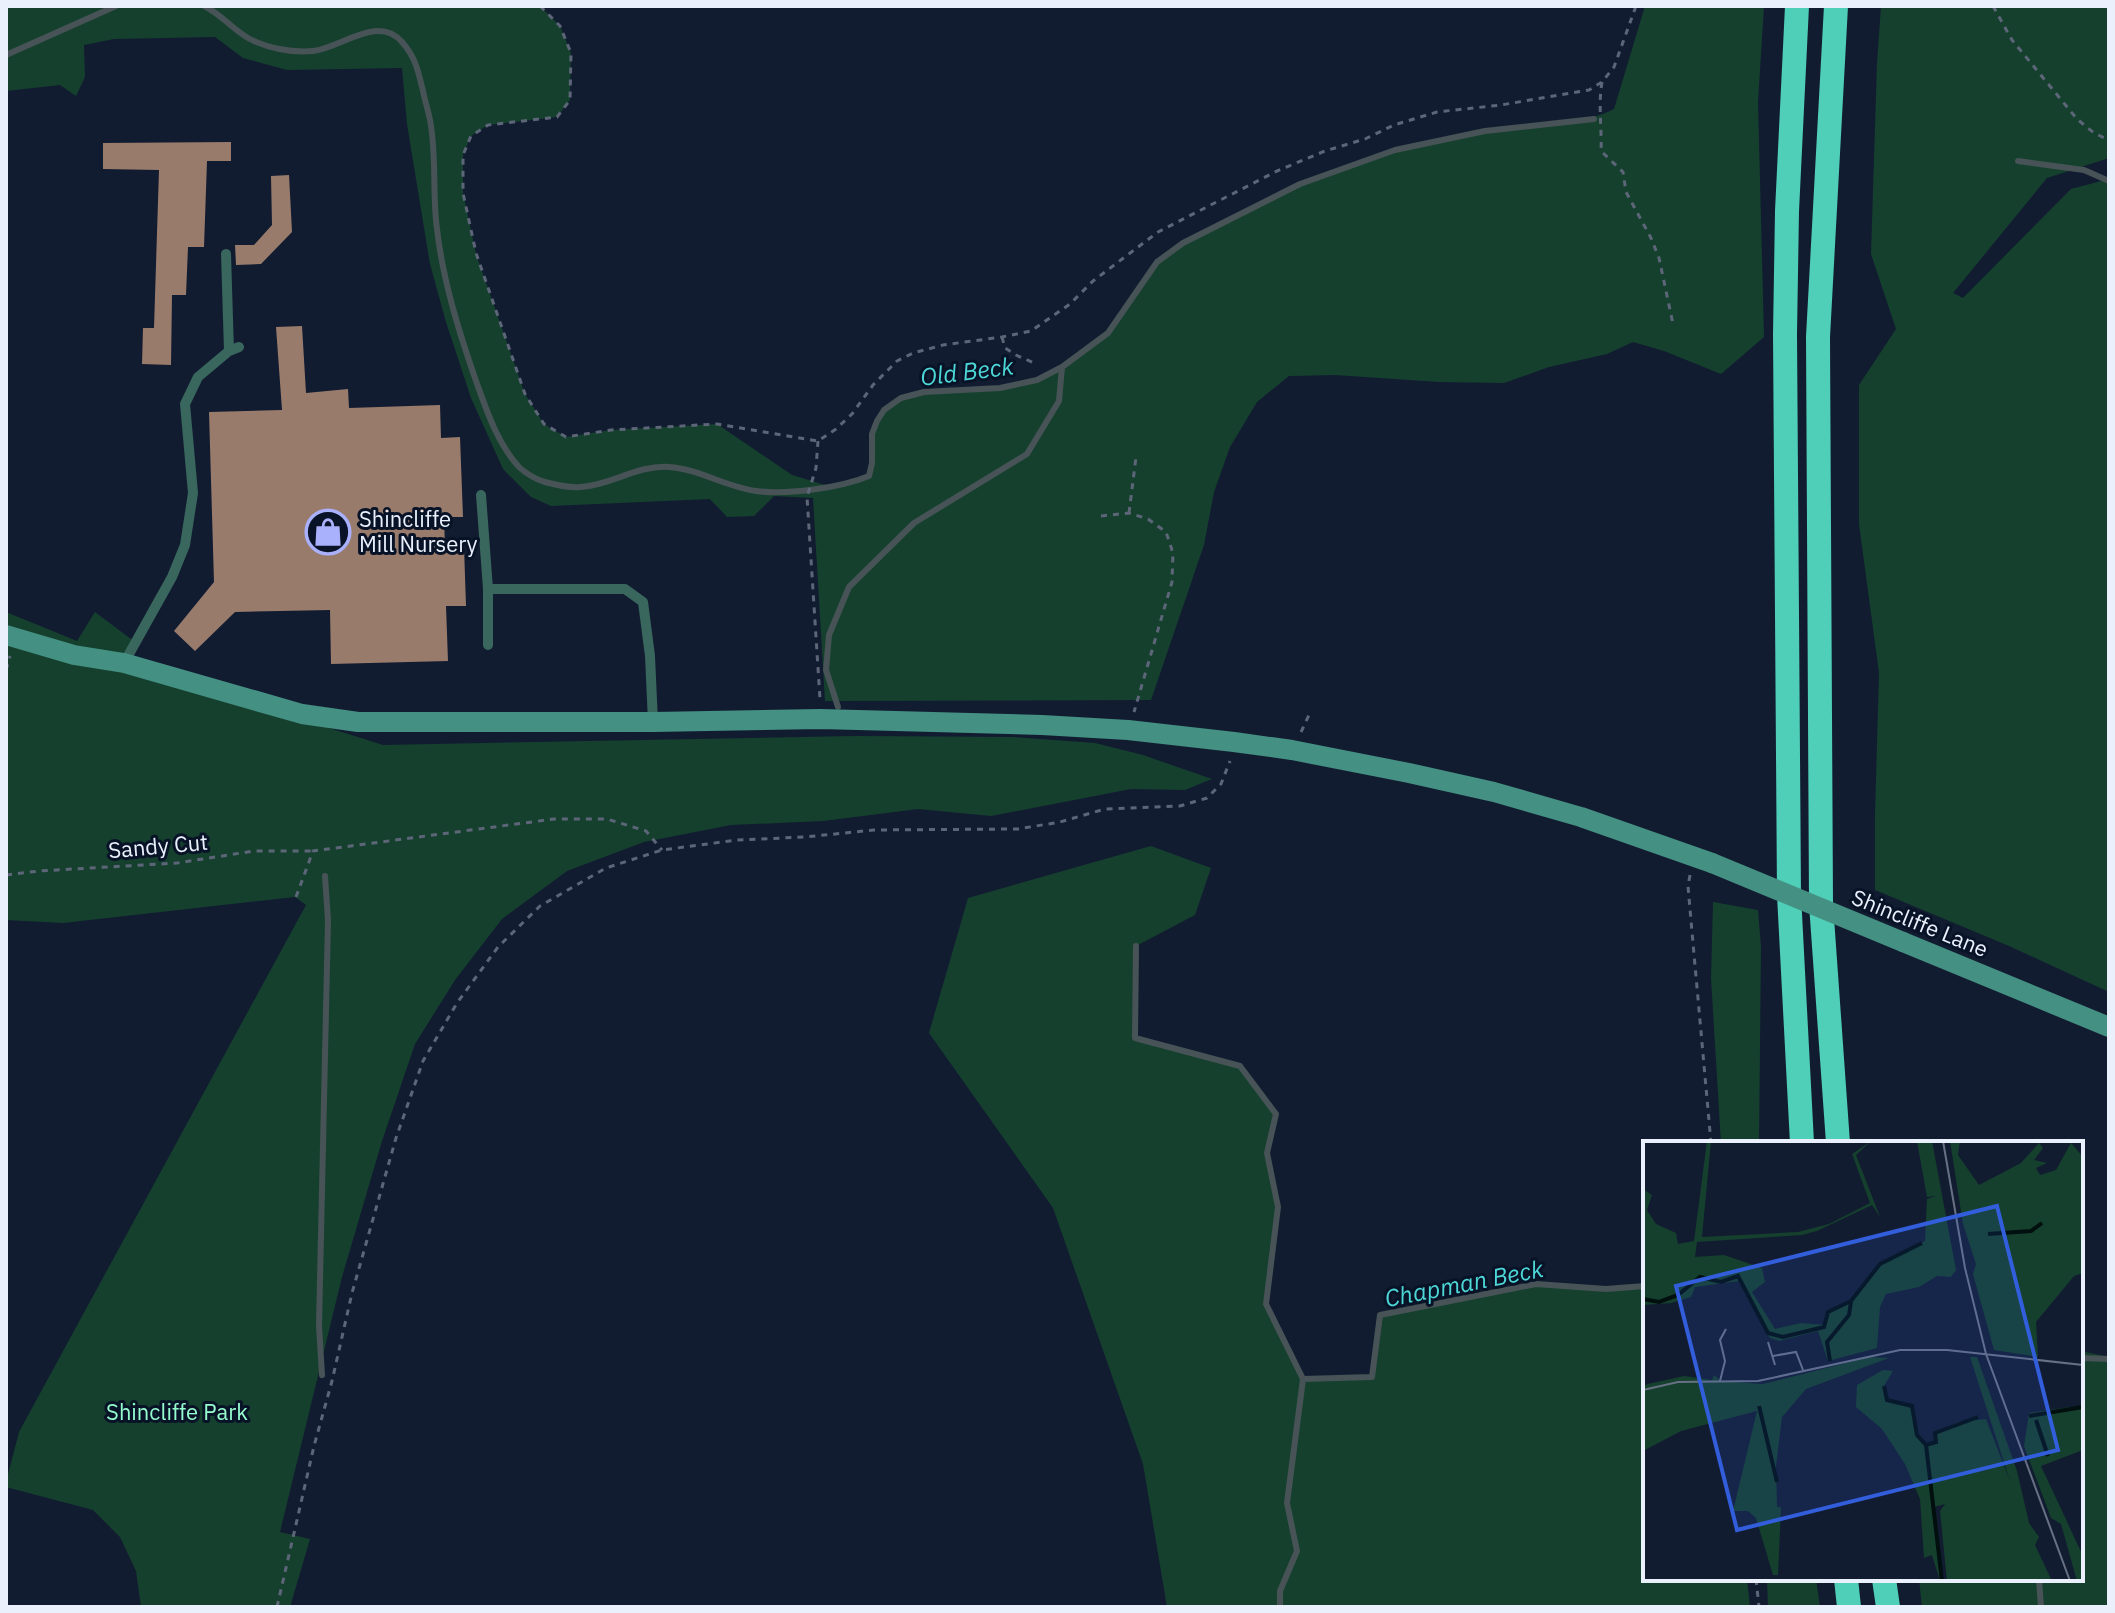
<svg xmlns="http://www.w3.org/2000/svg" width="2115" height="1613" viewBox="0 0 2115 1613" font-family="'IBM Plex Sans',sans-serif">
  <style>
    .green { fill: #15402e }
    .lines { fill: none; stroke-linecap: round; stroke-linejoin: round }
    .stream { stroke: #475356; stroke-width: 6 }
    .building { fill: #997b6c }
    .path { stroke: #5d6678; stroke-width: 3; stroke-dasharray: 6 6; stroke-linecap: butt }
    .service { stroke: #39665d; stroke-width: 10 }
    .secondary { stroke: #449082; stroke-width: 20 }
    .motorway { stroke: #4fceb8; stroke-width: 24 }
    .secondary-bridge { stroke: #449082; stroke-width: 20 }
    .labels { text-anchor: middle; stroke-width: 6; stroke-linejoin: round; paint-order: stroke }
    .poi-label { font-size: 22px; fill: #eaf1fd; stroke: #091327; text-anchor: start }
    .street-label { font-size: 22px; fill: #eaf1fd; stroke: #091327 }
    .park-label { font-size: 22px; fill: #95fcce; stroke: #091327 }
    .water-label { font-size: 24px; font-style: italic; fill: #4dd7d7; stroke: #091327 }
    .inset-river { fill: none; stroke: #010f0f; stroke-width: 4 }
    .inset-road { fill: none; stroke: #687183; stroke-width: 2 }
    .view { fill: #325edc; fill-opacity: 0.15; stroke: #325edc; stroke-width: 4 }
    .inset-edge { fill: none; stroke: #eaf1fd; stroke-width: 4 }
  </style>
  <rect width="100%" height="100%" fill="#121c31"/>
  <!-- green -->
  <path class="green" d="M6,6h534l20,20 11,27 -1,47 -13,17 -69,8 -17,11 -8,19v38l13,61 49,140 19,30 22,13 45,-7 106,-6 75,51 40,12 21,-4 16,-7c4,-17 0,-37 7,-53 24,-52 123,-23 169,-47 18,-10 51,-29 64,-45 17,-20 31,-52 49,-69 22,-21 53,-33 79,-46 22,-11 43,-23 65,-32 59,-24 119,-41 181,-52 43,-8 91,-3 131,-23l31,-103h119l-6,96 6,235 -43,37 -57,-23 -31,-9 -26,12 -58,13 -45,16 -65,-1 -104,-7 -46,1 -32,26 -27,45 -16,45 -10,53 -53,155 -326,1 -12,-203 -39,-2 -20,20 -27,1 -17,-18 -159,7 -20,-9 -28,-28 -32,-71 -25,-76 -16,-58 -23,-140 -5,-56 -115,2 -44,-12 -28,-21 -101,2 -30,6 1,32 -9,19 -16,-11 -54,6z
    M1881,6h228v152l-62,20 -94,115 10,5 108,-109 38,-10v813l-100,-46 -134,-56v-75l4,-142 -20,-149v-139l37,-56 -25,-75 6,-191z
    M6,612l71,29 18,-29 40,30 -11,21 259,82 473,-9 158,1 81,6 48,12 69,24 -27,11 -54,-1 -140,27 -73,-7 -95,12 -92,4 -87,17 -77,29 -65,48 -47,61 -40,64 -33,97 -40,136 -62,255 30,7 -20,68h-149l-5,-36 -16,-34 -27,-27 -87,-23v-5l13,-50 287,-527 -11,-8 -232,26 -57,-3z
    M1151,846l60,22 -16,47 -59,31 -1,92 105,28 36,48 -9,39 11,54 -12,97 37,75 69,-3 8,-61 156,-31 70,5 39,-3v293h102l3,28h-583l-24,-143 -90,-256 -124,-175 39,-135z
    M1713,902l45,8 3,36 -2,197h-38l-10,-165z
    M2081,1351l28,6v250h-187l-3,-28h162z
    M1767,1579h49l4,28h-52z"/>
  <g class="lines">
    <!-- stream -->
    <path class="stream" d="M204,6c17,8 28,23 44,32 18,10 44,15 65,13 28,-3 65,-37 89,-9 14,16 16,29 21,49 2,10 5,19 7,29 7,36 2,73 7,109 6,52 22,103 39,152 11,30 21,62 43,86 6,6 18,13 26,15 11,3 25,6 36,5 31,-2 55,-22 88,-20 30,2 57,20 87,24 31,4 84,-3 113,-15l3,-13v-29l5,-13 7,-11 17,-12 23,-6 76,-4 37,-8 25,-13 46,-34 49,-71 26,-19 117,-59 95,-34 90,-19 109,-12
      M6,55l110,-49
      M2018,161l66,9 25,11
      M838,707l-12,-37 3,-35 20,-48 65,-64 113,-69 32,-53 3,-34
      M1136,946l-1,92 105,28 36,48 -9,39 11,54 -12,97 37,75 69,-2 8,-62 156,-31 70,5 39,-3
      M2081,1358l28,1
      M322,1375l-3,-49 9,-406 -3,-44
      M2039,1579l2,28
      M1280,1607v-16l17,-40 -10,-48 16,-124"/>
  </g>
  <!-- building -->
  <path class="building" d="M231,142v19h-24l-3,86h-16l-2,48h-14l-1,70 -29,-1 1,-36h11l5,-158 -56,-1v-26z
    M289,175l3,57 -31,32 -25,1 -1,-20h19l18,-20 -1,-49z
    M302,326l4,67 42,-4 1,19 91,-3 1,33 19,-1 3,80h-19l1,30h19l2,59h-20l2,55 -117,3 -1,-54 -95,2 -40,39 -21,-20 40,-49 -5,-170 73,-2 -6,-83z"/>
  <g class="lines">
    <!-- path -->
    <path class="path" d="M540,6l20,20 11,27 -1,47 -13,17 -69,8 -17,11 -8,19v38l13,60 49,141 19,30 22,13 45,-7 106,-6 101,17 18,-12 16,-15 21,-29 24,-24 16,-8 30,-8 59,-8 29,-6 39,-27 23,-23 65,-49 119,-61 48,-20 40,-12 29,-14 43,-13 64,-7 88,-15 13,-8 12,-15 22,-61
      M1993,6l19,34 65,79 17,14 15,7
      M1602,82c-4,23 0,46 -1,69l22,21 3,20 25,46 8,20 14,66
      M1002,337l3,11 11,7 18,8
      M818,441l-2,27 -9,29 13,202
      M1129,513l7,-56
      M1101,516l28,-3 19,6 18,13 7,21 -1,29 -38,130
      M6,670l4,-14
      M1301,732l8,-17
      M6,875l33,-4 138,-8 77,-12h59
      M1690,875l-2,11 4,46 19,211
      M296,897l17,-46 241,-32h53l39,12 16,19
      M1756,1579l3,28
      M277,1607l37,-161 18,-65 20,-88 44,-155 27,-77 34,-58 41,-56 42,-41 66,-38 56,-18 75,-10 68,-3 69,-7 144,-1 42,-7 45,-13 75,-3 27,-8 14,-14 9,-23"/>
    <!-- service -->
    <path class="service" d="M226,254l3,97
      M481,495l7,94v56
      M488,589h137l18,13 7,54 3,66
      M124,663l48,-86 13,-32 8,-52 -8,-89 13,-27 31,-26 10,-4"/>
    <!-- secondary -->
    <path class="secondary" d="M6,635l68,20 50,8 178,51 56,8h295l167,-3 222,6 86,5 106,12 58,8 117,23 85,19 87,25 131,46
      M1903,942l206,85"/>
    <!-- motorway -->
    <path class="motorway" d="M1797,6l-10,205 -2,123 4,561 13,248
      M1836,6l-18,331 3,567 17,239
      M1846,1579l3,28
      M1884,1579l4,28"/>
    <!-- secondary-bridge -->
    <path class="secondary-bridge" d="M1712,863l191,79"/>
  </g>
  <!-- icons -->
  <defs>
    <g id="shop-ring" transform="scale(2.3)"><circle r="9.5" fill="#091327" stroke="#a9b0fc" stroke-width="1.5"/><path d="M-5-2.5h2.3a2.7 3.5 0 0 1 5.4 0H5L5.5 6h-11ZM-1.5-2.5h3a1.5 2.3 0 0 0-3 0Z" fill="#a9b0fc"/></g>
  </defs>
  <g fill-rule="evenodd">
    <use href="#shop-ring" x="328" y="532"/>
  </g>
  <g class="labels">
    <!-- poi labels -->
    <g class="poi-label">
      <text x="359" y="527">Shincliffe<tspan x="359" dy="25">Mill Nursery</tspan></text>
    </g>
    <!-- street labels -->
    <g class="street-label">
      <text transform="translate(158 846) rotate(-5)" y="8">Sandy Cut</text>
      <text transform="translate(1920 923) rotate(22)" y="8">Shincliffe Lane</text>
    </g>
    <!-- park labels -->
    <g class="park-label">
      <text x="177" y="1420">Shincliffe Park</text>
    </g>
    <!-- water labels -->
    <g class="water-label">
      <text transform="translate(967 372) rotate(-7)" y="8">Old Beck</text>
      <text transform="translate(1464 1284) rotate(-11)" y="8">Chapman Beck</text>
    </g>
  </g>
  <!-- overview -->
  <g transform="translate(1643 1141)">
    <rect width="440" height="440" fill="#121c31"/>
    <path d="M64,0h4l-9,96 96,-5 31,-8 41,-21 -18,-49 19,-13 -15,14 24,62 -8,-12 -55,26 -15,4 -105,7 -2,15 29,-2 38,13 3,14 -13,10 23,37 26,-6 25,2 2,-13 23,-11 29,-37 45,-23 2,-42 9,-3 -9,1 -10,-56h15l24,129 -5,7 -14,-1 -18,11 -33,7 -6,13 -3,41 -49,13 -10,-30 -39,10 -9,-3 -30,-57 -45,6 -4,10 -20,6 -28,2v-116l9,6 -5,15 9,14 20,9 2,11 16,-3zM307,0h10l-2,14 21,30 42,-22 18,-20 4,5 -9,12 13,3 -11,5 4,7 16,-5 15,-27 12,14v116l-9,3 -38,46 2,35 -44,-7 -21,-76 3,-10 -13,-40zM227,216l19,1 -83,31 -24,28 -6,49 1,41h4l-3,68h-5l-17,-57 -8,-7h-15l24,-100 -76,20 -38,20v-65l5,-2 36,-8 28,4 2,-5 7,6 42,3zM327,216h7l40,114 12,52 10,14 -4,8 17,36h-105l-7,-70 5,-7 -11,3 -1,5 7,69 -8,-26 -8,3 -4,-59 -15,-35 -23,-35 -26,-22 1,-22 26,-15 10,1 -9,15 3,14 25,6 5,29 9,10 10,-3 -1,-9 23,-11 28,-3 24,62zM427,266h13v43l-42,16 42,90v25h-6l-16,-57 -10,-6 -27,-72 5,-33z" fill="#15402e"/>
    <path class="inset-river" d="M345,93l43,-3 11,-8M0,158l16,3 19,-7 22,-18 21,5 17,-6 30,57 15,4 41,-10 4,-15 23,-11 29,-37 42,-21M187,220l-3,-19 22,-27 2,-13M241,245l3,14 25,6 5,29 9,10 10,-3 -1,-9 43,-16M116,265l18,76M386,275l54,-9M393,279l12,36M283,304l16,136"/>
    <path class="inset-road" d="M300,0l22,127 21,86 84,227M125,201l7,23M130,215l23,-4 7,18M77,240l5,-20 -5,-21 6,-11M0,249l35,-8 80,-1 142,-31h47l136,15"/>
    <path class="view" d="M354,65l61,244 -321,80 -61,-244z"/>
    <rect width="440" height="440" class="inset-edge"/>
  </g>
  <!-- border -->
  <rect width="2115" height="1613" fill="none" stroke="#eaf1fd" stroke-width="16"/>
</svg>
